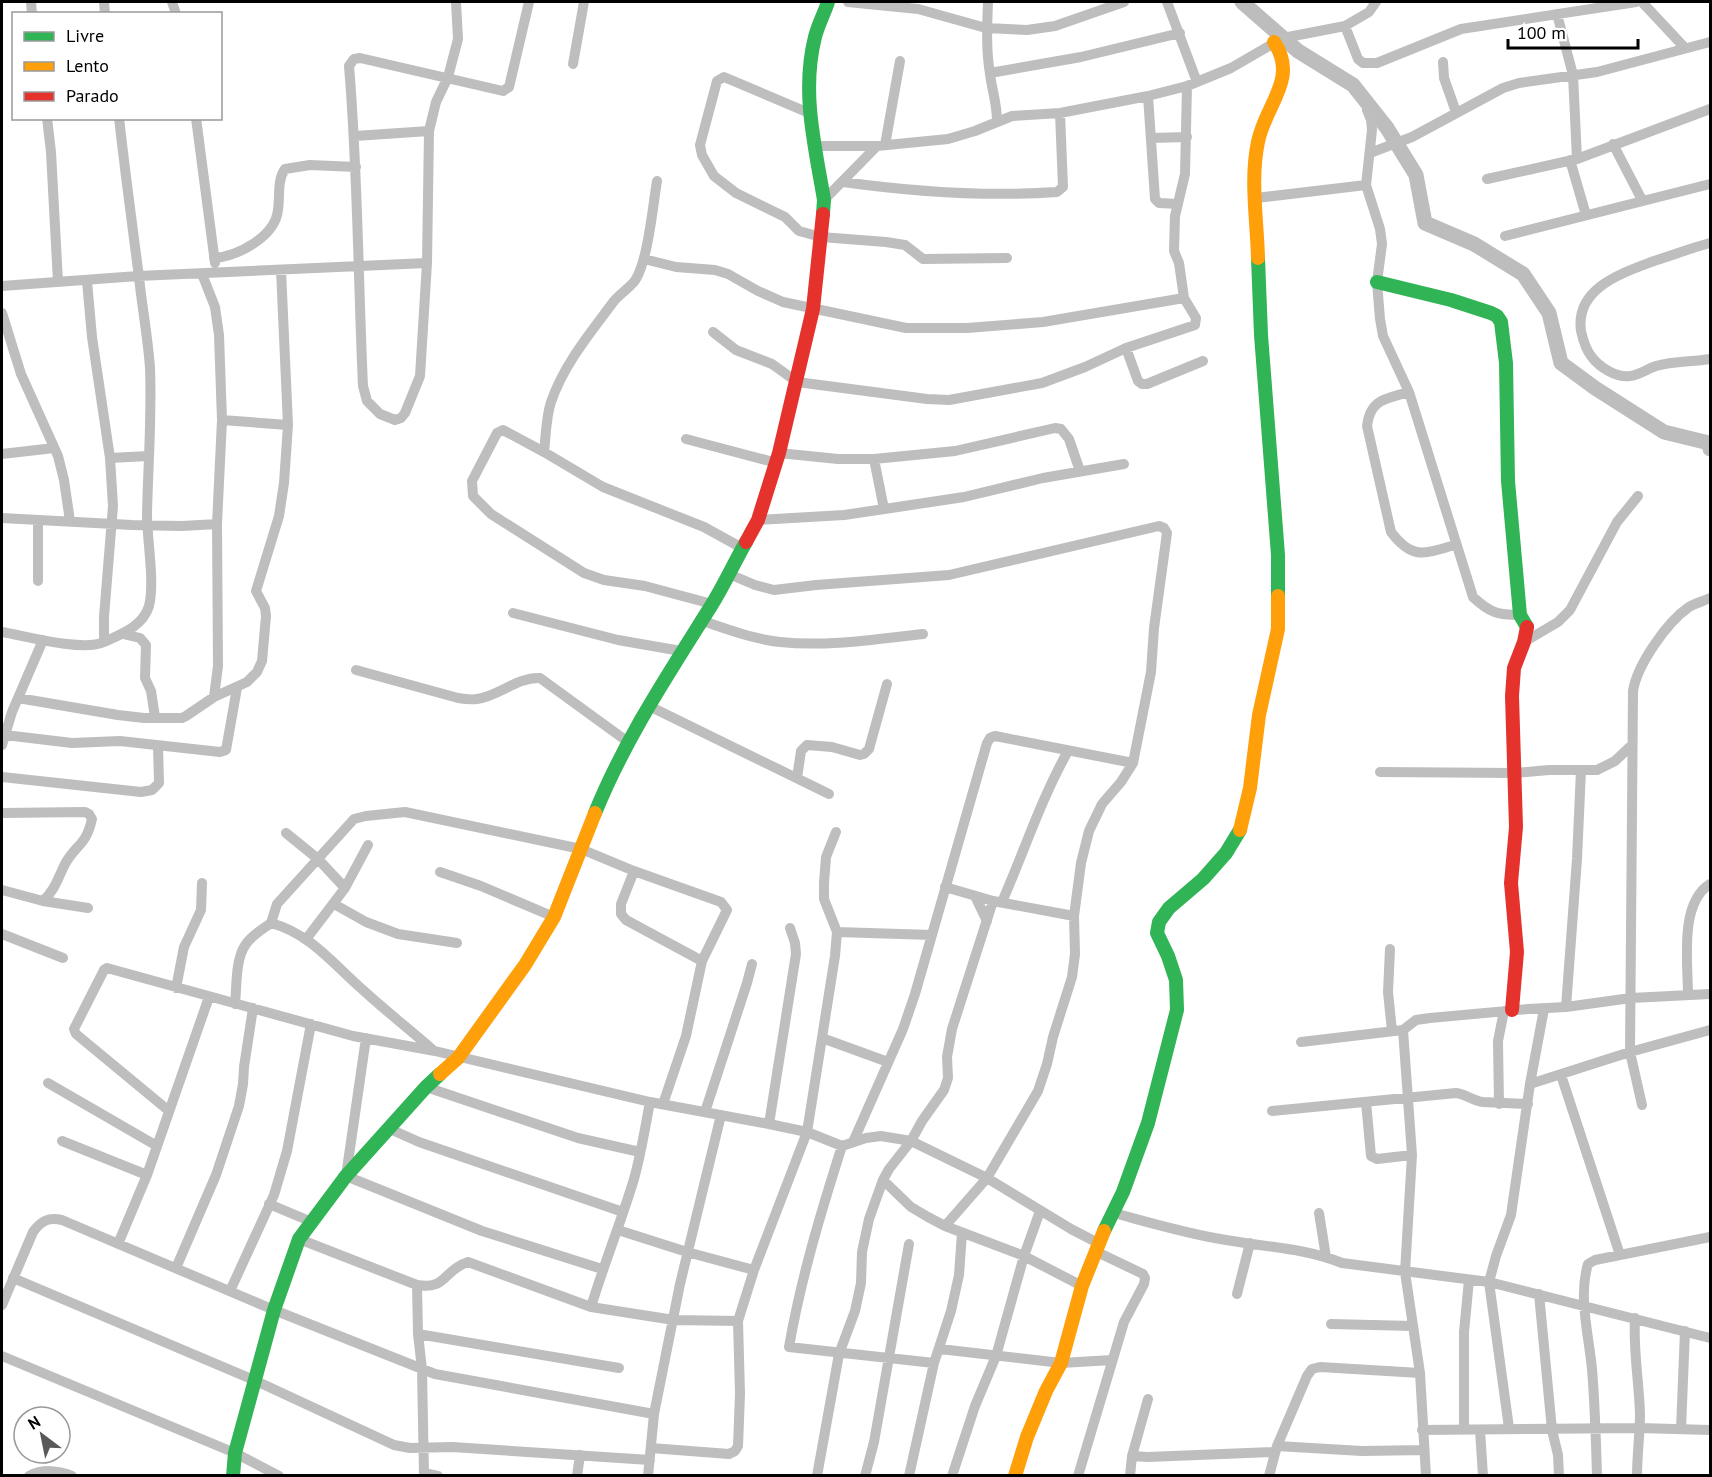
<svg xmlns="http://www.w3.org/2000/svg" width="1712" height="1477" viewBox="0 0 1712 1477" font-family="'PT Sans',sans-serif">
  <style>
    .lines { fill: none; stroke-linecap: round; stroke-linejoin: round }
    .river { stroke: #bdbdbd; stroke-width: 15 }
    .street { stroke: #bebebe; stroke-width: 10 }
    .fast { stroke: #30b455; stroke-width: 14 }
    .slow { stroke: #ff9f0a; stroke-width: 14 }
    .jam { stroke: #e5322d; stroke-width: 14 }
  </style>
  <rect width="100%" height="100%" fill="#fff"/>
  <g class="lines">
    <!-- river -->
    <path class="river" d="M1242,2l56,49 55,34 34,43 29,47 9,48 49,21 49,30 26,39 12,50 34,25 69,44 45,11 1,6"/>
    <!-- street -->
    <path class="street" d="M31,2l1,12
      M104,2l1,12
      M172,2l4,12
      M848,2l70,7 68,19 41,2 28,-4 69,-24
      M988,2c-1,24 -2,48 2,72 2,16 7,30 7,47
      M1167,2l30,80
      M1642,2l43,46
      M1557,14l16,61 4,84
      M1345,26l13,33 5,4h14l84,-34 175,-27
      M1443,62l1,16 12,34
      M573,64l11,-62
      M990,73l91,-16 99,-24
      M1148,96l7,103 4,4 19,1
      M1367,110l4,10 1,10 -6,55 14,44 2,15 -5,38 3,37 3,17 26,56 64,205c17,16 25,18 47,18
      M809,113l-85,-36 -7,4 -17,64 2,10 12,21 22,17 49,24 14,14 22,6 65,5 19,3 18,14 84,-1
      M47,118l4,34 7,130
      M196,118l19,145
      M355,136l74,-5
      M1151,138l36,-1
      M1613,144l29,56
      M885,145l15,-84
      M814,146h63l71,-7 27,-8 37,-15 48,-3 88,-17 39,-10 44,-18 52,-30 62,-12 24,-14 7,-10
      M1370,153l42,-16 91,-49 16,-5 78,-11 113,-30
      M1570,160l16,55
      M1487,179l90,-20 133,-50
      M843,182c72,10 142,15 214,10l6,-5 -3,-74
      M1256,198l110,-13
      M824,200l53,-54
      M1505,236l205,-52
      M1710,243c-19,5 -37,12 -56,18 -32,12 -79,27 -73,70 2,9 4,17 10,25 8,11 25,22 39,20 9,-1 17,-7 26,-10 17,-5 37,-4 54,-7
      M214,258c24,-2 61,-21 64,-48 2,-13 -1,-30 7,-41l25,-4 46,2
      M644,259l32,8 39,3 13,4 30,17 25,11 123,26h61l76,-6 141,-24
      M427,263l-7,113 -15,37 -4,5 -6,2 -15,-6 -13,-13 -4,-15c-5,-107 -5,-214 -14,-320l5,-7 6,-1 143,33 6,-4 20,-85
      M202,274l13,33 4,28 3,85 -5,104 1,142 -4,31
      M2,286l136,-10 289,-13 2,-132 7,-29 12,-25 10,-38 -2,-37
      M2,313l19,61 37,82 6,24 6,41
      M713,332l23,18 36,14 25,18 130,17 22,1 93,-17 43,-16 41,-19 69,-23 1,-7 -12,-20 -5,-35 -5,-12 1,-35 10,-42 2,-88
      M1126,348l12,33 4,3h5l56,-23
      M1409,392c-23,7 -39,7 -42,34l24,106c22,29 34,21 64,13
      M222,420l66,5 -7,-155
      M686,439l91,24
      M544,452c2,-17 2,-35 7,-50 13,-38 40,-70 63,-101 7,-8 18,-15 22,-22 12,-20 17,-74 21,-98
      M779,453l59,6h36l81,-8 100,-23 6,1 8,10 11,32
      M2,454l52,-6
      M110,458l38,-2
      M874,459l10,50
      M2,518l130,7 50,1 35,-2
      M758,520l86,-5 47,-7 73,-11 79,-19 81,-14
      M729,574l26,11 19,5 42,-5 133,-10 210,-49 5,2 3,5 -13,95 -3,44 -18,91 -12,19 -19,22 -13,27 -8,32 -7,53 1,38 -3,23 -19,60 -6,27 -9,27 -51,87 -42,48
      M38,581v-60
      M712,604l-67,-18 -41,-6 -20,-7 -93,-59 -18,-18 -1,-15 25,-48 6,-3 41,22 59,35 101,40 38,21
      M513,613l105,27 63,11
      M700,620c26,9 53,19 80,22 48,5 96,-3 143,-8
      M2,632c24,4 81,20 102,10v-25l9,-111 -3,-48 -18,-121 -5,-56
      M123,634l17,4 6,7 -1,33 6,13 4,26
      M104,642c18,-8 39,-16 45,-36 6,-24 -2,-66 -2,-92 1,-48 5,-97 3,-146 -2,-30 -8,-61 -11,-91 -7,-53 -14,-106 -20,-159
      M1524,642l34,-20 12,-12 47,-88 21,-26
      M356,670l102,28c6,1 13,2 19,1 22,-3 40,-22 63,-21l88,64
      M18,698l100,17 26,3h38l4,-2 28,-19 33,-15 10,-10 5,-11 4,-45 -1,-8 -9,-17 23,-75 5,-33 4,-58
      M649,706l180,88
      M5,735l67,8 48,-2 100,11 6,-2 11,-62
      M2,745l10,-33 31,-72
      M1380,772l135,1 34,-3h48l18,-9 17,-16
      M2,777l139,15 11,-2 7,-7 -1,-37
      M797,778l4,-27 6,-6 25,2 28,8 4,-1 5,-5 18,-65
      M2,813l83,-1 4,2 3,5c-6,27 -16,25 -27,45 -7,14 -10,26 -22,37l-41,-11
      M286,833l32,26 27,29 -38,50
      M634,871l-13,33v10l5,6 76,41
      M440,872l41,14 73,31
      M945,887l48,14 81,15
      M345,888l23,-43
      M975,896l12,25
      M43,901l45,7
      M1002,902c22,-50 39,-103 66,-151
      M334,904l32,18 32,12 59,9
      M271,923l6,-19 77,-85 12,-3 39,-4 176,37 53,22 87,31 6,8 -25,51 -16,75 -23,68
      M837,932l95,3
      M2,934l61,24
      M1390,949l-2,43 4,39
      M176,988l8,-41 17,-37 1,-27
      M1688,995c0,-32 -9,-92 22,-111
      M235,1004c2,-18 0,-45 11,-60 6,-9 17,-15 25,-21 40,11 62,41 92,67 23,21 47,40 70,60
      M1566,1007l11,-148 4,-89
      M1403,1030l9,125 -7,117 15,101 6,103
      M366,1038l-20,138 136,55 120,38
      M822,1038l66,24
      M1301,1042l102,-12 13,-10 14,-2 98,-9 38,-2 65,-9 79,-4
      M1561,1075l59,180
      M48,1083l109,63
      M1530,1084l100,-32 3,-361c4,-26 34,-69 56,-84 7,-4 15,-6 21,-9
      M426,1087l152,51 62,14
      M1366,1102l5,54 6,3 35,-4
      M1499,1104l-1,-63 6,-30
      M1642,1105l-12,-53 80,-22
      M169,1111l-93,-77 -2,-5 30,-59 3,-2 246,68 82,15 215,51 119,22 38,8 35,14 24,-8 15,-2 30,5 76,37 84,51 27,14
      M1272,1111l184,-18c10,1 17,8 27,9l45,2
      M705,1112l42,-129 5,-19
      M769,1124l27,-170 -1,-11 -5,-15
      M390,1129l29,13 204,70
      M62,1141l85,34
      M853,1142l50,-113 12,-35 72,-251 3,-5 5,-2 138,27
      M842,1146c-21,66 -41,132 -53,201l145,16
      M883,1180l28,27 17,10 17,9 79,30 58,30
      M269,1204l43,18
      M1114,1213c37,10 74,21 112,27 39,7 79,8 116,23l147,19 221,56
      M1319,1213l7,44
      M618,1230l69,22 67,18
      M299,1239l118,46
      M118,1244l29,-69 62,-178
      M176,1268l40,-93 23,-69 4,-22 1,-17 9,-59
      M13,1278l243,103 138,64 16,3 42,-1 198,13
      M230,1291l44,-96 13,-44 24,-127
      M1237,1294l13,-51
      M1539,1294l13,136 6,25 1,21
      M2,1305l31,-73c8,-11 15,-15 29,-12l212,90 161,64 219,40
      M591,1307c13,-43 30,-85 43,-128 7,-25 11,-51 16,-77
      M1635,1318c-2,32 4,63 5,96 0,20 -3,41 -3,62
      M1331,1324l82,2
      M418,1334l201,34
      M940,1349l121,14 51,-3
      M2,1356l233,97 44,23
      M1509,1428l-20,-146 7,-26 15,-41 19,-131 14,-75
      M1681,1429l4,-98
      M1422,1430l217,-2 71,2
      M1464,1430v-98l5,-52
      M1480,1430l3,46
      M1277,1446l85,5 62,-1
      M651,1448l78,6 6,-3 3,-5 2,-52 -2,-73 16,-51 53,-138 28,-176 2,-24 -13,-33v-16l2,-26 10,-25
      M1132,1456l16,-57
      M424,1473l14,3
      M29,1476c13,-7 30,-6 43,0
      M424,1476l-2,-107 -4,-35 -1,-49c30,5 26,-15 51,-23l123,45 83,13 64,1
      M577,1476l3,-21
      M648,1476l6,-62 26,-130 41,-169
      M817,1476l22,-122 16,-43 6,-28 1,-31 7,-33 14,-39 6,-11 22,-28 11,-20 22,-31 4,-12 -1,-21 5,-28 41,-128
      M865,1476l9,-34 35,-198
      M909,1476l25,-113 17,-52 8,-36 3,-42
      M952,1476l23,-70 21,-50 28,-100 16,-45
      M1078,1476l46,-154 20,-38 1,-6 -2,-4 -48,-23
      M1130,1476l2,-20 16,1 127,-5
      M1269,1476l8,-30 30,-70 5,-7 8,-2 100,6
      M1597,1476c-1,-36 -2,-71 -5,-107 -3,-33 -14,-72 -4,-105l7,-4 115,-23"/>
    <!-- fast -->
    <path class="fast" d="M823,214l1,-14c-9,-54 -23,-108 -9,-163 3,-12 9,-23 13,-35
      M1258,258l3,77 17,220v41
      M1377,282l74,18 40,13 6,3 4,6 5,41 2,118 12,134 7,12
      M595,813c30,-74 74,-140 116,-207 13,-21 23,-43 35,-64
      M1104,1231l19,-39 25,-69 29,-113 -1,-30 -8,-24 -11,-23 2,-11 10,-14 34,-29 23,-26 14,-23
      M233,1476l2,-23 39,-143 25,-71 47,-63 80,-89 14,-13"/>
    <!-- slow -->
    <path class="slow" d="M1258,258c-1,-38 -8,-79 0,-116 7,-37 41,-63 16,-100
      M1240,830l10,-42 9,-73 19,-86v-33
      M440,1074l18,-16 67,-93 29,-48 41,-104
      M1015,1476l12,-39 19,-46 15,-28 21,-77 22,-55"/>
    <!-- jam -->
    <path class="jam" d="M746,542l12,-22 21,-67 34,-144 10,-95
      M1512,1010l5,-58 -6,-69 5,-56 -4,-131 2,-28 10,-26 3,-15"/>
  </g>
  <!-- border -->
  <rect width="1712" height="1477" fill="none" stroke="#000000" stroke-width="6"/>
  <!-- legend -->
  <rect x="12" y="12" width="210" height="108" fill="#ffffff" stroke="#999999" stroke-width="1.5"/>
  <rect x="24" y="32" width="30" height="9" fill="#30b455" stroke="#999999" stroke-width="1.5"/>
  <text x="66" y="42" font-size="18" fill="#000000">Livre</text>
  <rect x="24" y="62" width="30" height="9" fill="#ff9f0a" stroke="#999999" stroke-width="1.5"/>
  <text x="66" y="72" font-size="18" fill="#000000">Lento</text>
  <rect x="24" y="92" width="30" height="9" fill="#e5322d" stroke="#999999" stroke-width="1.5"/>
  <text x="66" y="102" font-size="18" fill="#000000">Parado</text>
  <!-- north arrow -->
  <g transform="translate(42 1435) rotate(328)"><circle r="28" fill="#ffffff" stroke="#999999" stroke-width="1.5"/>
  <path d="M0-4.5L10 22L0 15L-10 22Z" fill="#595959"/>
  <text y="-9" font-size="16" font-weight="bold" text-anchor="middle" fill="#000000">N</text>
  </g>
  <!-- scale -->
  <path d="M1508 39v9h130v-9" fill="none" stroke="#000000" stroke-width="3"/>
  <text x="1517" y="39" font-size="18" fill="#000000" stroke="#ffffff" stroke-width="4.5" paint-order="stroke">100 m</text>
</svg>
